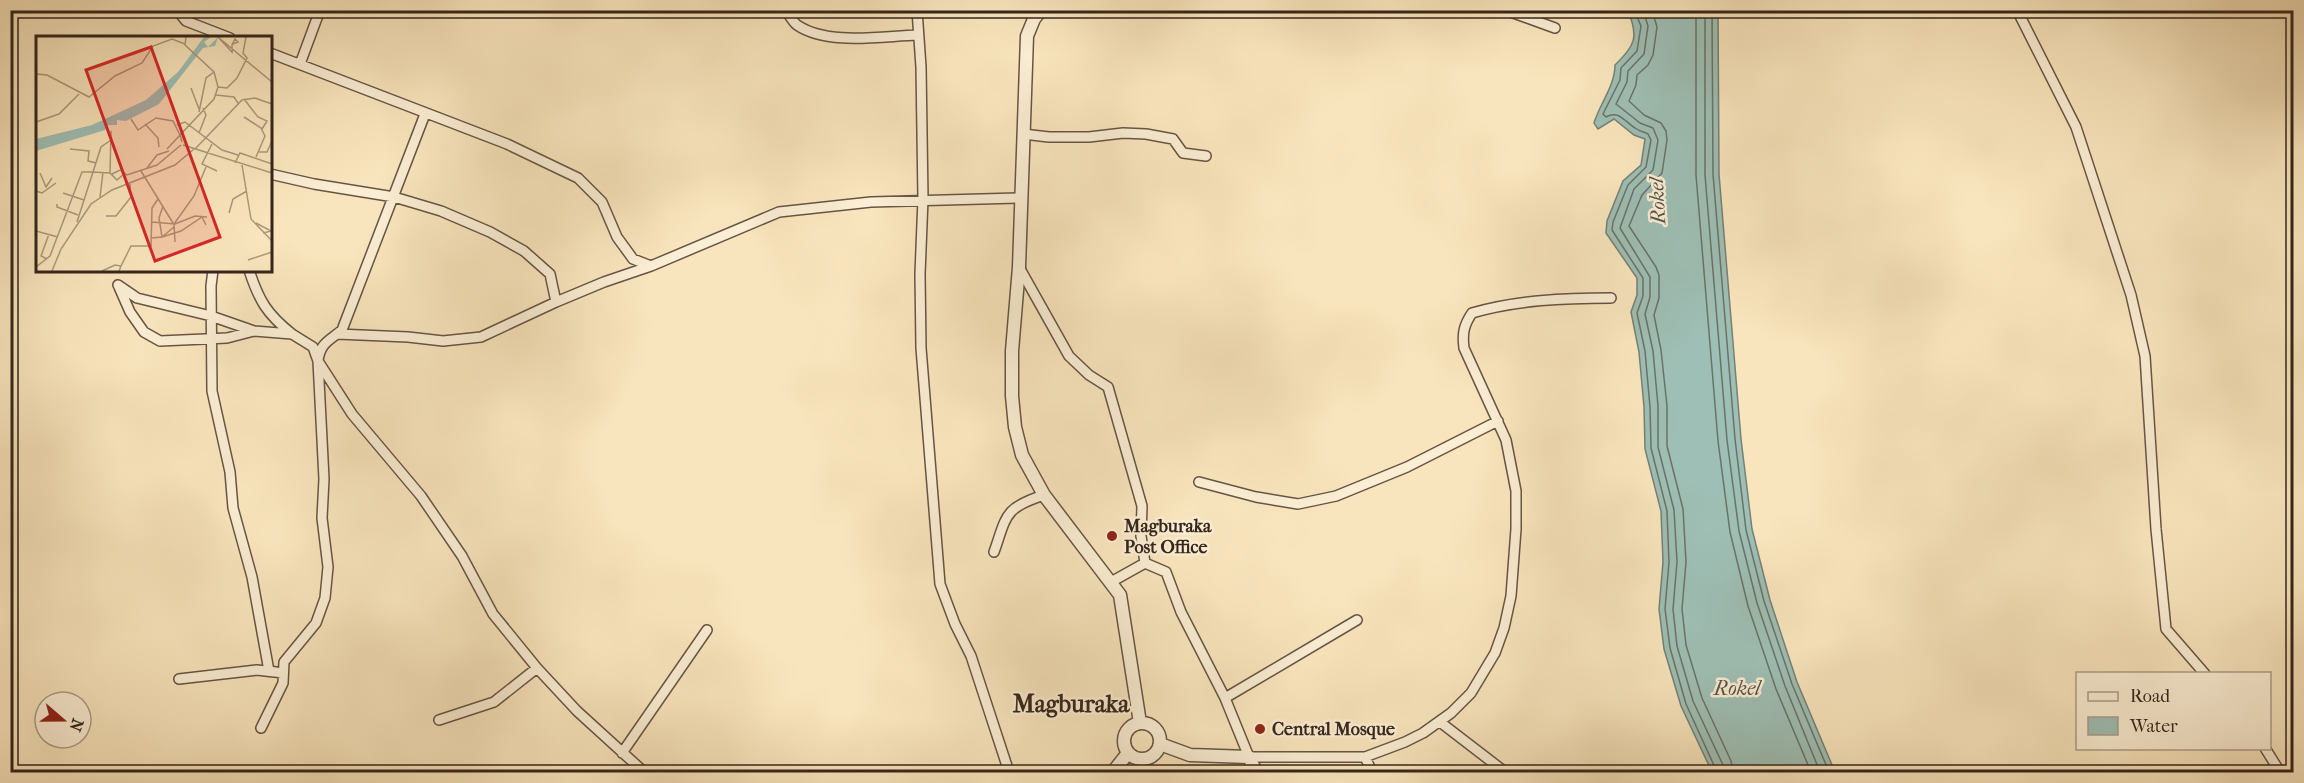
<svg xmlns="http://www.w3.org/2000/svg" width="2304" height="783" viewBox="0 0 2304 783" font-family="'IM FELL French Canon',serif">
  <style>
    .water { fill: #9ebfb5; stroke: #748177; stroke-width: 1.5 }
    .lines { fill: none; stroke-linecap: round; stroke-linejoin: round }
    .shore { stroke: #6a7268; stroke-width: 1.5 }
    .minor-casing { stroke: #654; stroke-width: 12 }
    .tertiary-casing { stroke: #654; stroke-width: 15 }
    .minor { stroke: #fbeed4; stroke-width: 9 }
    .tertiary { stroke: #fbeed4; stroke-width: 12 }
    .poi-dot { fill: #8f2418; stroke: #fbeed4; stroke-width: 2 }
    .labels { text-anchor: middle; stroke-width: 5; stroke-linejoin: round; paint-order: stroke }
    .poi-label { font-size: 18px; font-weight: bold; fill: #35251b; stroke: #fbeed4; text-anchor: start }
    .water-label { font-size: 20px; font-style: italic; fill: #545349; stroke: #fbeed4 }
    .district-label { font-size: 24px; font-weight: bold; fill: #35251b; stroke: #fbeed4 }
    .inset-road { fill: none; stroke: #ab987c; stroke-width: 1.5 }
    .view { fill: #d62828; fill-opacity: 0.15; stroke: #d62828; stroke-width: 3 }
    .inset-edge { fill: none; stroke: #35251b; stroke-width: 3 }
  </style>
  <rect width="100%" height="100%" fill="#f9e5bd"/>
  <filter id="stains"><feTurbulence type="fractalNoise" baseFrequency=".00333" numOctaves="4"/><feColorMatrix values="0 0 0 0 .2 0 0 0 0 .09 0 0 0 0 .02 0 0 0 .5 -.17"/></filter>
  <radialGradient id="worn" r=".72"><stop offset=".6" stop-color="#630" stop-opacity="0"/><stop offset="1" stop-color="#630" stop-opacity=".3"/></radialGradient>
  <!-- water -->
  <path class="water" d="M1628,11h90l1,163 22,265 11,90 18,71 27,82 38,90h-123l-31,-66 -17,-57 -5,-40 4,-47 -2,-51 -16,-62 -1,-42 -5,-55 -8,-40 6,-17v-17l-31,-45 1,-12 16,-40 18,-16 4,-26 -11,-4 -20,-16 -16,10 -4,-6c6,-20 21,-37 21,-58 20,-19 24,-28 13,-54z"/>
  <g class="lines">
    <!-- shore -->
    <path class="shore" d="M1634,10l7,16 -4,25 -16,17 -1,12 -17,34 3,3c13,-7 18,4 29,11 4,3 9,4 13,6l3,6 -5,27 -18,18 -15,37 -1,8 31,48v18l-6,17 8,38 5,56 1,41 16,63 2,51 -4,47 5,39 16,56 31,68
      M1643,10l5,16 -4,28 -16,17 -1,11 -11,22 24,19 13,5 5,12 -5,30 -19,19 -14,39 30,49v20l-5,17 8,37 5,55v41l16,63 3,52 -4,47 4,37 16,55 30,64 1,7
      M1652,10l5,17 -4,28 -5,10 -11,10 -1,10 -7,16 15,14 17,8 5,8 1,9 -5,33 -20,22 -13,31 27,41 3,8v23l-5,17 7,35 6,56v40l16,63 3,53 -4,47 4,36 16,53 29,63 2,11
      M1696,10v165l22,266 12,91 18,74 28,83 35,83
      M1705,10v165l22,265 12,91 18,72 28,83 35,86
      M1712,10l1,164 22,265 11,91 18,71 28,83 37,88"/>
    <!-- minor casing -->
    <g class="minor-casing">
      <path id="minor" d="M177,10l9,11 44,17
        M786,10c3,5 7,12 11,15 31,21 85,11 120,10
        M917,10l4,57 2,132 -3,75 1,74 19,236 15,40 16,32 38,116
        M1505,10l50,18
        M2017,10l59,117 55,168 14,61 11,173 10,100 39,45
        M270,53l237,91 71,34 24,24 15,35 16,22 18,7
        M300,64l20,-54
        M1023,134l26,3h40l34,-4 23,1 27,5 10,14 23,3
        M270,174l44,10 80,13 47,14 49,21 34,19 26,23 6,28
        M1019,267l50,89 20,19 19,12 34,119 -1,30 4,27 -34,19
        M213,270l-2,16 1,105 18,81 3,36 19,69 17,94 13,2
        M249,270c10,31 18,44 43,64
        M118,285l19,13 74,18 43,15 38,3 21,13 5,14 34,53 69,82 41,60 31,58 44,54 40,43 67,61
        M119,287l11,25 14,20 16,9 67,-3 27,-7
        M337,334l71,3 35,4 38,-4 75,-35 48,-20 47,-16 128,-54 92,-10 150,-4
        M1199,482l57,15 42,7 38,-8 71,-29 91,-46
        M994,552c13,-37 10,-44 50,-57
        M1145,563l21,9 15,40 44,86 24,59h116l40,-15 18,-9 28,-20 20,-20 24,-40 9,-25 7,-32 5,-67v-38l-10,-51 -42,-92c-2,-15 0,-23 8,-35 44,-13 93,-15 139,-15
        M179,679l78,-9 17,2
        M1225,698l132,-78
        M439,720l55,-18 43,-34
        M1440,722l65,50
        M261,728l22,-45 1,-21 32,-39 9,-25 3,-31 -6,-49 2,-39 -6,-118c2,-18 11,-20 24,-31l83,-216
        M2265,748l15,24
        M622,753l85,-123
        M1365,757l7,15"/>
    </g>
    <!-- tertiary casing -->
    <g class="tertiary-casing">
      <path id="tertiary" d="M1041,10l-7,9 -7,17 -8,231 -7,84v45l3,31 7,28 22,40 76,100 20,128
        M1124 741a18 18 0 1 1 36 0a18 18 0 1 1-36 0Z
        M1160,744l30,11 59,2 7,15
        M1113,772l15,-19"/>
    </g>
    <!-- minor -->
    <use href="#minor" class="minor"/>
    <!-- tertiary -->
    <use href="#tertiary" class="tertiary"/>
  </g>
  <!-- markers -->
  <g class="poi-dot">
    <circle cx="1112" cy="536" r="6"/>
    <circle cx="1260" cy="729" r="6"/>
  </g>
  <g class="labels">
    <!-- poi labels -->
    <g class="poi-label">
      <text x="1124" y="532">Magburaka<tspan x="1124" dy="21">Post Office</tspan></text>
      <text x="1272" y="735">Central Mosque</text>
    </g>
    <!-- water labels -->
    <g class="water-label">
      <text transform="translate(1657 201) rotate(-93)" y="7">Rokel</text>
      <text x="1737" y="695">Rokel</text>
    </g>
    <!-- district labels -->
    <g class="district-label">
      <text x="1071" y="712">Magburaka</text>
    </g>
  </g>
  <!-- overview -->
  <g transform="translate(36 36)">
    <rect width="236" height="236" fill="#f9e5bd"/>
    <path d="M168,1h7l-7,5 4,5 10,-10 -3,9 -12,2 -44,56 -33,17 -9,-1v5h-9l-3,5 -69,21v-12l56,-14 54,-25 32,-28z" fill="#9ebfb5"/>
    <path class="inset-road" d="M182,1l14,15v-7l3,-6 3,3 -5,2M182,1l54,45M0,38l11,1 42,22 26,-21 27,-13 11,-17 19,-7 13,5M182,51l9,1 10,-10 10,-20 -4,-5 3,-16M155,52l8,21M180,59l18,2 4,6M208,63l14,18 9,4 -5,8M163,76l7,-34 8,-6M208,81l17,11 4,8 -9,21M95,83l7,11 18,-12 17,3 7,14 -13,14M0,86l23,-8 20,-20M109,88l13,14 1,9M141,89l8,-3 37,28 16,5M163,97l7,-18 -3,-7M146,106l-2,-7 34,-36 4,-12 -4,-15 -29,-27 1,-8M176,108l-10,20 15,7M147,109l89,28M34,113l19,2 -1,10 8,2M159,113l47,-49 13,-2 17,6M223,116h8l5,-11M199,127l5,-10 32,11M206,129l9,54 21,22M111,132l10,-13 12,-4M105,135l32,52M4,137l6,14 6,-9M74,137l1,-42M76,138l8,-4 7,5 30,-10 24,-20M0,155l6,2 14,-10M27,157l21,7M64,161l3,-25M21,168v3l21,8M193,177l4,-14 14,-8M70,180h10l15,-19 -1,-13M41,186l16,-50 17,1 7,7 7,-6M116,186l23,2 20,-8 12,1M220,187l15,8 -8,2M138,191l-12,10 19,-6 21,-14 4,8M0,195l22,6M115,202l11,-1 -3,-19 4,-12M139,206l-1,-18 20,-28 12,-29M11,223l-6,-3 8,-22M212,224l24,-8M85,230l10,-20h20l1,-38 6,-9M0,231l14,-11 32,-84h11l8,-25 10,-7M16,235l9,-22 30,-45 21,-14 63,-25 19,-16M66,235l13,-6 6,1 -2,5"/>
    <path class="view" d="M115,11l69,190 -65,24 -69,-191z"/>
    <rect width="236" height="236" class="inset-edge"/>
  </g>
  <!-- margin -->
  <rect width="2304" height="783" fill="none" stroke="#f9e5bd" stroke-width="36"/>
  <rect x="12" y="12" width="2280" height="759" fill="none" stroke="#35251b" stroke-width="3"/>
  <rect x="18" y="18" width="2268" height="747" fill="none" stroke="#35251b" stroke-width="1.5"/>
  <!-- legend -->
  <rect x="2076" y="672" width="195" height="78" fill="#fbeed4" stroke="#ac9e8a" stroke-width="1.5"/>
  <rect x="2088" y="692" width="30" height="9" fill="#fbeed4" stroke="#ac9e8a" stroke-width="1.5"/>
  <text x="2130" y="702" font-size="18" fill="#35251b">Road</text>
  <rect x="2088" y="717" width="30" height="18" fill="#9ebfb5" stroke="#ac9e8a" stroke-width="1.5"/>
  <text x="2130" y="732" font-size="18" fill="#35251b">Water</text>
  <!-- north arrow -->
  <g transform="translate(63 720) rotate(110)"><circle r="28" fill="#fbeed4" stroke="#ac9e8a" stroke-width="1.5"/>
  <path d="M0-4.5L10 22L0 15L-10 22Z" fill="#8f2418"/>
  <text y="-9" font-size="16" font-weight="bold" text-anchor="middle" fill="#35251b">N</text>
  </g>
  <rect width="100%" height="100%" filter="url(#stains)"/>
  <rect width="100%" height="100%" fill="url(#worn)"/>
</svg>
